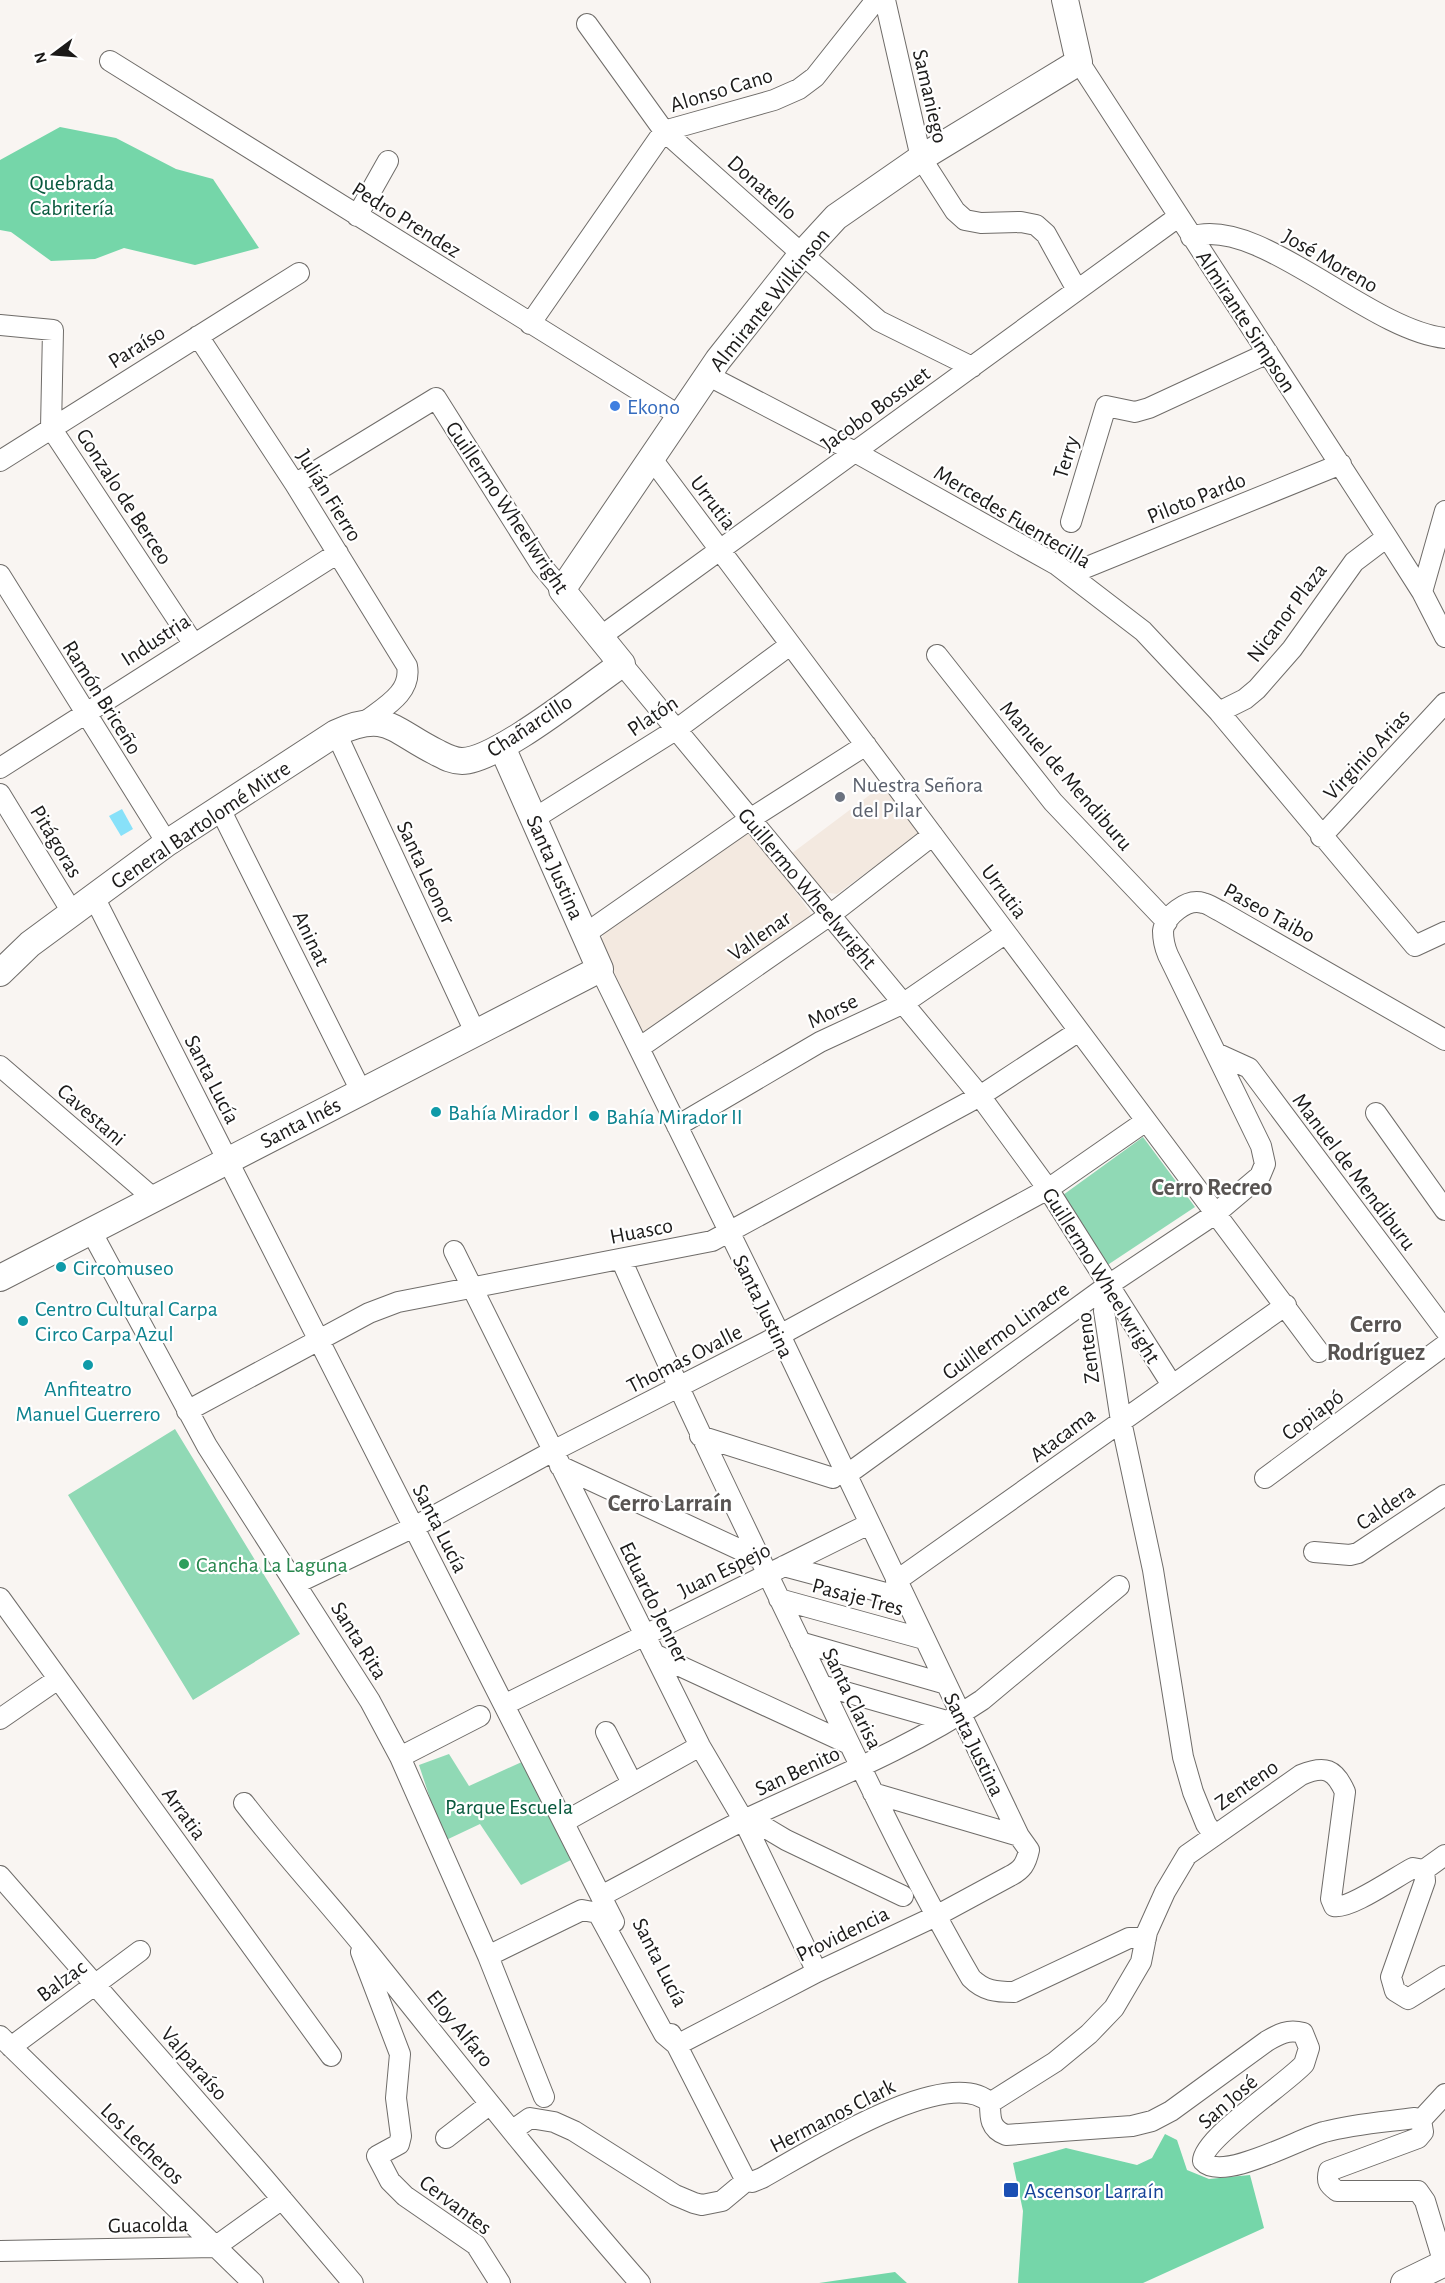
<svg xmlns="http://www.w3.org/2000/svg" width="1445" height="2283" viewBox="0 0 1445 2283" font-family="'Alegreya Sans',sans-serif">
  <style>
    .built { fill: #f3e9e0 }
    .green { fill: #90d9b5 }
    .forest { fill: #75d6a9 }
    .water { fill: #88e1f9 }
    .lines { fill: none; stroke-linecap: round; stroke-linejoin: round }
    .minor-casing { stroke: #6f6c69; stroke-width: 22 }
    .tertiary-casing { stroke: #6f6c69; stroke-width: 28 }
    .minor { stroke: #fff; stroke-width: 20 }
    .tertiary { stroke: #fff; stroke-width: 26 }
    .shop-dot { fill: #3f7fe0; stroke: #fff; stroke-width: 2 }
    .worship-dot { fill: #6b7280; stroke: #fff; stroke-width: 2 }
    .culture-dot { fill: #0f9aa8; stroke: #fff; stroke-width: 2 }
    .leisure-dot { fill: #2e9e5b; stroke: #fff; stroke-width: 2 }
    .transit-dot { fill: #1a4fb4; stroke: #fff; stroke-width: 2 }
    .labels { text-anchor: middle; stroke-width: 4.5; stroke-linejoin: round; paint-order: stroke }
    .street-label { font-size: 22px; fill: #1b1a19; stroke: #fff }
    .park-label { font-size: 22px; fill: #07583c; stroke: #fff }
    .shop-label { font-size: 22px; fill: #366cbe; stroke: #fff; text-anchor: start }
    .worship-label { font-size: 22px; fill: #5b616d; stroke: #fff; text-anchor: start }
    .culture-label { font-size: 22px; fill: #0d838f; stroke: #fff; text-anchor: start }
    .leisure-label { font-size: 22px; fill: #27864d; stroke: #fff; text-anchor: start }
    .transit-label { font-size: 22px; fill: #164399; stroke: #fff; text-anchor: start }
    .neighbourhood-label { font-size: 24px; font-weight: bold; fill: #585452; stroke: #fff }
  </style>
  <rect width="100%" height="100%" fill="#f9f5f2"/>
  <!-- built -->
  <path class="built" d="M883,785l36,49 -82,60 -14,-2 -32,-38z
    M750,826l62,89 -169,122 -42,-94 4,-16z"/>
  <!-- green -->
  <path class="green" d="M1143,1137l52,70 -89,59 -43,-71z
    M175,1429l125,205 -107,66 -125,-205z
    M449,1754l20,32 55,-25 49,98 -52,26 -41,-61 -36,17 -25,-76z"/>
  <!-- forest -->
  <path class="forest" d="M60,127l56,11 60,31 37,10 46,69 -64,17 -71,-17 -29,11 -44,2 -40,-29 -11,-2v-70z
    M1165,2134l12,6 10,30 22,9 41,-4 14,53 -121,55h-125l5,-72 -10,-48 53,-15 71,17 15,-7z
    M895,2272l12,11h-88z"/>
  <!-- water -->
  <path class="water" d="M122,809l11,20 -12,7 -12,-20z"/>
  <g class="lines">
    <!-- minor casing -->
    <g class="minor-casing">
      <path id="minor" d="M885,0l36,158 34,53 10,9 16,3 40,-1 15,3 10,9 31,56
        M587,24l77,107 138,123 77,67 93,46
        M110,61l570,355
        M1079,62l308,475 35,55 23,45
        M357,216l31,-55
        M1191,237c67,-23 177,93 254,101
        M530,324l134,-193 110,-31 25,-11 16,-12 61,-77
        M0,325l53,5 -2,98 142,215
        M198,336l97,148 112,182c5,27 -23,41 -42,56
        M707,375l148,77 202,113 86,66 76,81 196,234 30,-14
        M652,459l667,893
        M0,461l299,-188
        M295,484l141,-86 105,167 21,25
        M1071,522l35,-116 29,6 14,-4 119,-55
        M1070,574l271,-110
        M0,575l167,268
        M1422,592l23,-81
        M600,637l578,-420
        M937,655l116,147 114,120
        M622,664l358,432 68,93 124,196
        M1219,712l26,-13 12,-10 35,-40 62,-87 33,-25
        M336,733l139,299
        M0,768l338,-215
        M0,794l72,118
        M219,807l142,284
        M535,818l142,-89 113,-84
        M1321,837l124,-134
        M94,897l520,1025
        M585,934l165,-115 116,-74
        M639,1048l191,-133 103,-80
        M1216,1053l33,15 196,262
        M0,1066l152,131
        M1376,1113l69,97
        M677,1126l143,-84 84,-39 102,-70
        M91,1231l116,215 163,255 30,56 88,199 56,141
        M454,1251l246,495 44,75 73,151
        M621,1259c61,139 127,275 193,411 50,104 99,208 157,308 13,13 25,14 43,14l115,-54h17
        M1107,1286l-3,25 17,110 32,149 30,187 10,35 13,32 8,11
        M187,1411l182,-98 29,-11 314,-61 268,-145 99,-65
        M700,1436l133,42
        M560,1466l200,93
        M845,1476l262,-190 108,-72 45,-38 5,-12 -4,-18 -93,-191c-3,-7 -5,-15 -5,-24 2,-15 24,-33 40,-28 6,1 12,6 17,8l225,129
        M1265,1478l180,-133
        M1314,1552l36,3 8,-2 87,-58
        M784,1566l120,32
        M896,1581l390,-276
        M297,1583l117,-56 139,-76 227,-116 268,-146 98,-68
        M0,1598l331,458
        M779,1599l145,40
        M800,1642l146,42
        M654,1654l195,90
        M821,1685l126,36
        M504,1705l365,-181
        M0,1719l58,-40
        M606,1732l26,51
        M400,1757l80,-41
        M873,1793l146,43
        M244,1803c40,52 84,99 125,150 89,111 177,223 271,330
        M749,1818l37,22 117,56
        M564,1822l136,-76
        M1424,1870l21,-15
        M0,1876l264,302 89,105
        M601,1896c48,-25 96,-53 145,-77 79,-37 163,-70 236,-119l137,-114
        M361,1952l39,102 -4,44 5,38 -2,8 -22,12 13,25 15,15 71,49 24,38
        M488,1956l94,-46 16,3 66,121 13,11 140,-73 119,-56 74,-40c12,-6 16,-12 19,-26l-10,-14 -239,-501 -180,-366
        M671,2034l75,147
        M0,2036l253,247
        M11,2047l129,-96
        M990,2103c0,15 0,26 16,32l126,-9 20,-5 19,-10 96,-70c12,-7 21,-12 36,-8l6,15 -5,16c-18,20 -102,75 -101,97 19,22 97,-23 121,-29 29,-8 61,-10 91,-14l6,2 2,12 -5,6 -89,33c-3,11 0,14 8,20h81l7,10 20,66
        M990,2103l65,-41 34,-28 25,-26 27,-46 6,-30 18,-40 22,-37 114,-80c24,-10 34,-6 44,17l-14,107 3,7c15,4 63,-30 79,-38l11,2 1,11 -34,96 4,14 13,8 37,-23
        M1421,2120l24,-26
        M513,2130l17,-12 24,4 20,9 101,64 19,8 8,2 20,-4 24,-20 6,1 10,-4c42,-23 186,-116 228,-75
        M446,2138l44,-34
        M0,2251l215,-4 67,-48"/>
    </g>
    <!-- tertiary casing -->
    <g class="tertiary-casing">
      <path id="tertiary" d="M0,973l30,-29 137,-101 169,-110c51,-23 56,-3 100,19 8,4 16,9 26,9 35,0 127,-75 160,-97l-60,-74 156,-230 84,-106 34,-37 85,-59 158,-96 -14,-62
        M0,1278l600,-309 -98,-222
        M1404,2283l41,-20"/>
    </g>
    <!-- minor -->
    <use href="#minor" class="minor"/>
    <!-- tertiary -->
    <use href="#tertiary" class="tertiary"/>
  </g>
  <!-- markers -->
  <circle class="shop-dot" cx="615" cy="406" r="6"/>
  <circle class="worship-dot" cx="840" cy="797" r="6"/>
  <g class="culture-dot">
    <circle cx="436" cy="1112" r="6"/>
    <circle cx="594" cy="1116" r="6"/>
    <circle cx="61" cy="1267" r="6"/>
    <circle cx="23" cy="1321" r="6"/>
    <circle cx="88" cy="1365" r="6"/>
  </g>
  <circle class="leisure-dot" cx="184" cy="1564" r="6"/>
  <rect class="transit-dot" x="1003" y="2182" width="16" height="16" rx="3"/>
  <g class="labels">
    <!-- street labels -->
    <g class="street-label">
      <text transform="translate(721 89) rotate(-17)" y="8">Alonso Cano</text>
      <text transform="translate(931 96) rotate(77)" y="8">Samaniego</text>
      <text transform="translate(763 187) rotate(42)" y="8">Donatello</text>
      <text transform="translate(407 219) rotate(32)" y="8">Pedro Prendez</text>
      <text transform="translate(1331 260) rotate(30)" y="8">José Moreno</text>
      <text transform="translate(769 299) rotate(-51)" y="8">Almirante Wilkinson</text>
      <text transform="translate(1247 321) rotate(57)" y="8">Almirante Simpson</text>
      <text transform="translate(136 346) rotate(-32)" y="8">Paraíso</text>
      <text transform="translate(875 408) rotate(-36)" y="8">Jacobo Bossuet</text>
      <text transform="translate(1065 457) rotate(-73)" y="8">Terry</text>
      <text transform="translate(330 495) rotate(58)" y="8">Julián Fierro</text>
      <text transform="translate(125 496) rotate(57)" y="8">Gonzalo de Berceo</text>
      <text transform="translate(1196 497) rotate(-22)" y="8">Piloto Pardo</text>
      <text transform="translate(714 502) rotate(53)" y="8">Urrutia</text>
      <text transform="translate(508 507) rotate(56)" y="8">Guillermo Wheelwright</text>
      <text transform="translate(1013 516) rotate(31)" y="8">Mercedes Fuentecilla</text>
      <text transform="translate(1286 612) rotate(-53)" y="8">Nicanor Plaza</text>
      <text transform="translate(155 639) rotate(-33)" y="8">Industria</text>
      <text transform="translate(103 697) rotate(58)" y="8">Ramón Briceño</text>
      <text transform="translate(652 715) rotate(-34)" y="8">Platón</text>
      <text transform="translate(529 725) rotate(-33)" y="8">Chañarcillo</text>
      <text transform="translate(1366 754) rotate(-47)" y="8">Virginio Arias</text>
      <text transform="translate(1067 775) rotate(49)" y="8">Manuel de Mendiburu</text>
      <text transform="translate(200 824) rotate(-34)" y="8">General Bartolomé Mitre</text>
      <text transform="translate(57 841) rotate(59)" y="8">Pitágoras</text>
      <text transform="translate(556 867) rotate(66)" y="8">Santa Justina</text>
      <text transform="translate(427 872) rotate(65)" y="8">Santa Leonor</text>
      <text transform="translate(808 888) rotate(50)" y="8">Guillermo Wheelwright</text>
      <text transform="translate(1005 891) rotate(53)" y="8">Urrutia</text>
      <text transform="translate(1270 912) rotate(29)" y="8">Paseo Taibo</text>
      <text transform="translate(759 935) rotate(-35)" y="8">Vallenar</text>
      <text transform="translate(312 938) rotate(64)" y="8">Aninat</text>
      <text transform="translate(832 1010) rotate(-26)" y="8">Morse</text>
      <text transform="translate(213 1079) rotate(63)" y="8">Santa Lucía</text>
      <text transform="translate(92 1114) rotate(41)" y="8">Cavestani</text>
      <text transform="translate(300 1122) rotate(-27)" y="8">Santa Inés</text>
      <text transform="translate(1355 1171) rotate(53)" y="8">Manuel de Mendiburu</text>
      <text transform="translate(641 1230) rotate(-11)" y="8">Huasco</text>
      <text transform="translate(1102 1275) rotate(58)" y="8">Guillermo Wheelwright</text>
      <text transform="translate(764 1306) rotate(64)" y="8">Santa Justina</text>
      <text transform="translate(1005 1330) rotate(-36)" y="8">Guillermo Linacre</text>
      <text transform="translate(1087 1348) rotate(-97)" y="8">Zenteno</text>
      <text transform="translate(684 1358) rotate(-27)" y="8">Thomas Ovalle</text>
      <text transform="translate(1312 1414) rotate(-36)" y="8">Copiapó</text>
      <text transform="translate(1062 1434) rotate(-37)" y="8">Atacama</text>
      <text transform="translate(1385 1506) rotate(-34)" y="8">Caldera</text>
      <text transform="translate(441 1528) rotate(63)" y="8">Santa Lucía</text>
      <text transform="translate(724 1569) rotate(-26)" y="8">Juan Espejo</text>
      <text transform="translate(858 1596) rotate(15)" y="8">Pasaje Tres</text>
      <text transform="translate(655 1602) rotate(64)" y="8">Eduardo Jenner</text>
      <text transform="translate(360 1640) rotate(58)" y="8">Santa Rita</text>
      <text transform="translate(853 1698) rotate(64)" y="8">Santa Clarisa</text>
      <text transform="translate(975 1744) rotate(64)" y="8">Santa Justina</text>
      <text transform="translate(797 1770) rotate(-25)" y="8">San Benito</text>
      <text transform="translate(1246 1784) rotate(-35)" y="8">Zenteno</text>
      <text transform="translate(185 1813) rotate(54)" y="8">Arratia</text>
      <text transform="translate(842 1933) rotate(-26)" y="8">Providencia</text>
      <text transform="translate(661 1962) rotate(63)" y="8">Santa Lucía</text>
      <text transform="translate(61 1980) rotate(-36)" y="8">Balzac</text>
      <text transform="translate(461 2028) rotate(51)" y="8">Eloy Alfaro</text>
      <text transform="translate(195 2063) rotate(49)" y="8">Valparaíso</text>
      <text transform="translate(1227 2101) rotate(-41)" y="8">San José</text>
      <text transform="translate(832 2115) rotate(-27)" y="8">Hermanos Clark</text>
      <text transform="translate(143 2143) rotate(44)" y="8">Los Lecheros</text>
      <text transform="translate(456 2204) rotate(37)" y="8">Cervantes</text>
      <text transform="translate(148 2224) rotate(-1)" y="8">Guacolda</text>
    </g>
    <!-- park labels -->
    <g class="park-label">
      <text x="72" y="190">Quebrada<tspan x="72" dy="25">Cabritería</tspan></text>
      <text x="509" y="1814">Parque Escuela</text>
    </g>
    <!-- shop labels -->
    <g class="shop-label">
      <text x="627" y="414">Ekono</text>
    </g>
    <!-- worship labels -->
    <g class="worship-label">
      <text x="852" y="792">Nuestra Señora<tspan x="852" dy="25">del Pilar</tspan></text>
    </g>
    <!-- culture labels -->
    <g class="culture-label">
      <text x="448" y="1120">Bahía Mirador I</text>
      <text x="606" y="1124">Bahía Mirador II</text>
      <text x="73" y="1275">Circomuseo</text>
      <text x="35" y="1316">Centro Cultural Carpa<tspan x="35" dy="25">Circo Carpa Azul</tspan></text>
      <text x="88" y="1396" text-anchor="middle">Anfiteatro<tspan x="88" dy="25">Manuel Guerrero</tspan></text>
    </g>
    <!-- leisure labels -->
    <g class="leisure-label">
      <text x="196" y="1572">Cancha La Laguna</text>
    </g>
    <!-- transit labels -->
    <g class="transit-label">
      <text x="1024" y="2198">Ascensor Larraín</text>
    </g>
    <!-- neighbourhood labels -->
    <g class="neighbourhood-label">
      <text x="1212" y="1195">Cerro Recreo</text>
      <text x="1376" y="1332">Cerro<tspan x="1376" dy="28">Rodríguez</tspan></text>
      <text x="670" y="1511">Cerro Larraín</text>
    </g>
  </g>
  <!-- north arrow -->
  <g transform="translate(54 54) rotate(254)" stroke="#ffffff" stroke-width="4.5" paint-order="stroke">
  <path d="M0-4.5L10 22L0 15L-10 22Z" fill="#1b1a19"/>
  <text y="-9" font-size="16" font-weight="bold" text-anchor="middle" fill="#1b1a19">N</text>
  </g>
</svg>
